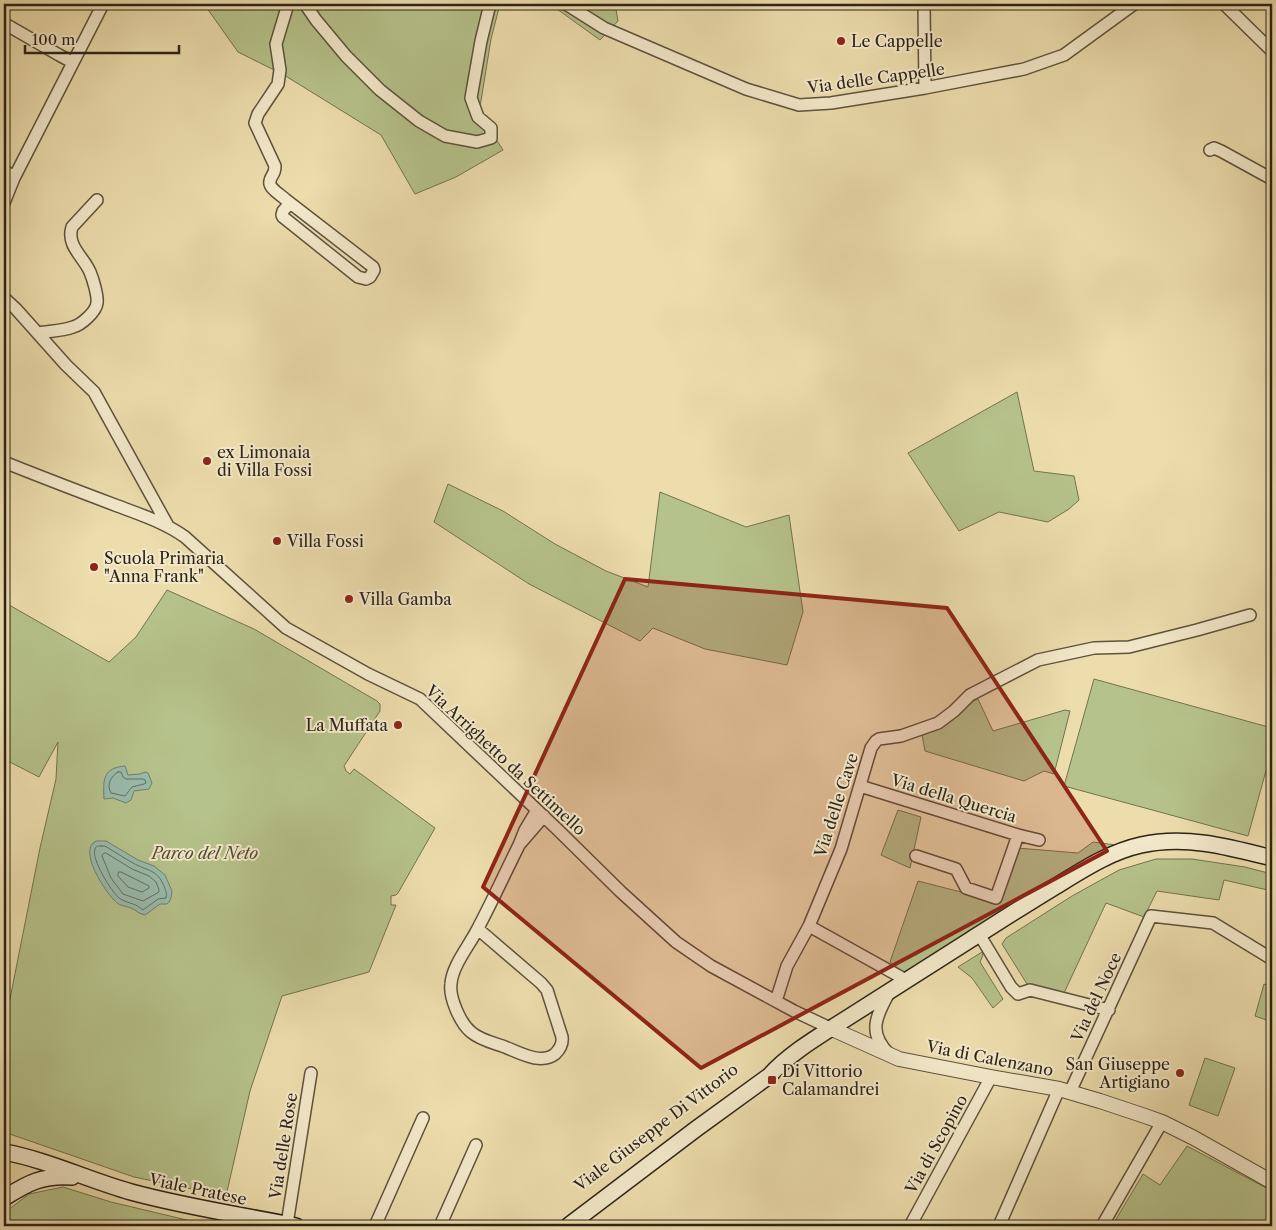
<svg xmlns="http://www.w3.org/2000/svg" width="1276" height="1230" viewBox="0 0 1276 1230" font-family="'Libre Caslon Text',serif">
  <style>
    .green { fill: #b6c28b; stroke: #727352 }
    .water { fill: #99bbac; stroke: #6e7f71 }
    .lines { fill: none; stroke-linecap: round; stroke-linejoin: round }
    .shore { stroke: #637062; stroke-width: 1 }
    .minor-casing { stroke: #5d523d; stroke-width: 14 }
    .tertiary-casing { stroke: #5d523d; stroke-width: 16 }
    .secondary-casing { stroke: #2d2418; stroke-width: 18 }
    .minor { stroke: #f3e9ca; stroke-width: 11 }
    .tertiary { stroke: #f3e9ca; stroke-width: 14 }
    .secondary { stroke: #f3e9ca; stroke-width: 15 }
    .marked { fill: #8f2418; fill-opacity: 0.2; stroke: #8f2418; stroke-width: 4; stroke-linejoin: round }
    .poi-dot { fill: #8f2418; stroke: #f3e9ca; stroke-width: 2 }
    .labels { text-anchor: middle; stroke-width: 4; stroke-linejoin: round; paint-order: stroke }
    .poi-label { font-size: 16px; fill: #2d2418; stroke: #f3e9ca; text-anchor: start }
    .street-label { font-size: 16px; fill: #2d2418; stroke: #f3e9ca }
    .park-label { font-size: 16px; font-style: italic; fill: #4f4c35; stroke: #f3e9ca }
  </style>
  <rect width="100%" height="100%" fill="#edddad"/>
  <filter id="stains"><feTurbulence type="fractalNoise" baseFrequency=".004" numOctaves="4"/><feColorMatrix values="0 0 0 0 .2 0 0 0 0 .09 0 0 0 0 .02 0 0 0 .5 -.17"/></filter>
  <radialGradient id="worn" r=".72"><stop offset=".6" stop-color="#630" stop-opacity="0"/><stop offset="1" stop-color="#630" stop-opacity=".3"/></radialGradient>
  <!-- green -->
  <path class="green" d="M204,4h296l-9,35 -12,74 24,37 -47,27 -41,17 -34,-59 -97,-60 -46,-23z
    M550,4h65l3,17 -18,19z
    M1017,392l17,79 40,5 5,24 -10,9 -21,13 -49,-10 -40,19 -51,-78z
    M448,484l55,27 52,33 51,27 42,16 12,-95 86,35 43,-12 14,97 -16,53 -82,-16 -52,-21 -13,13 -111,-57 -95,-62z
    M167,590l87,39 123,72 3,3v7l-36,55 2,5 4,3 4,-5 81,59 -37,65 -2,2 -5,1v9h5l-27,67 -87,24 -32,95 -24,105 -92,-19 -130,-45v-103l36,-181 16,-69 2,-37 -19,35 -35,-18v-157l105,60 27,-25z
    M1094,679l178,49v21l-24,87 -184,-50z
    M978,699l15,32 72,-21 5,1 -16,63 -10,-3 -20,10 -99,-30 -3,-16 21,-9 24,-22z
    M898,810l23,7 -11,51 -29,-13z
    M1093,842l23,3 -28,12 -62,42 -120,75 -16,-12 28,-81 82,21 17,-54 61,5z
    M1156,859h36l53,8 27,7v17l-48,-11 -5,20 -62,-9 -13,26 -38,-14 -42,90 -37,-9 -25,-40 4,-6 66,-42 47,-26z
    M982,952l1,3 -3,7 23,37 -10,9 -21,-30 -14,-11z
    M1264,984l8,3v35l-17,-6z
    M1205,1058l30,10 -17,48 -29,-11z
    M1187,1146l85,45v35h-160l31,-52 17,11z
    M63,1187l48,15 101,24h-208v-13l25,-19z"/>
  <!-- water -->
  <path class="water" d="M125,766l3,9 12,-1 5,-2 3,1 4,10 -3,6 -15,2 -3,9 -5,3 -13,-5 -9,1c-1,-20 -1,-31 21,-33z
    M96,841h10l32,19 16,6 11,9 7,16 -1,7 -2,4 -2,2h-7l-15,11c-6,-1 -9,-5 -14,-7 -5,-2 -11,-2 -15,-6 -10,-9 -39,-52 -20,-61z"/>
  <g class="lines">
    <!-- shore -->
    <path class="shore" d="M118,772h3l2,5 3,2h17l2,1 1,3 -2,1 -12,3 -7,9 -14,-3c-5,-8 0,-17 7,-21z
      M101,846h4c10,6 19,12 28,17 14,8 24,6 31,23 2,5 3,7 2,12l-8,1 -15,11c-3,-2 -6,-5 -10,-6 -5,-2 -10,-3 -14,-6 -8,-7 -28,-39 -24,-49 1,-3 2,-3 6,-3z
      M106,853l26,16 17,7 7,6 3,8v2l-16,9 -20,-7 -12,-16 -9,-22 1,-2z
      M119,872h2l28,14v2l-7,4 -14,-5 -10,-11z"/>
    <!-- minor casing -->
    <g class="minor-casing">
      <path id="minor" d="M288,4l-12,40 4,26 -2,14 -20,30 -3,9 20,43c0,9 -4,9 -5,15 -2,7 11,14 15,18l88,68 1,3 -4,7 -4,2 -8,-2 -75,-60 -1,-2 1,-4 7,-8
        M305,4l11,16 30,36 34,34 39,31 26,15 32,6 14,-4v-10l-13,-11 -7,-19 10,-57 9,-37
        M566,4l38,24 142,61 53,16 32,-2 94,-15 99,-19 40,-14 70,-51
        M924,4l1,84
        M1224,4l48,47
        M7,25l52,30 13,7
        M1210,150l4,-2 7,3 51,28
        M4,170l10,8
        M4,203l10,-25 89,-174
        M4,298l12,11 50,56 28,27 74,134
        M38,333c12,-2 24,-2 35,-6 8,-2 23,-15 24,-24 1,-7 -4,-24 -7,-31 -6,-15 -24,-26 -18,-45l25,-27
        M4,462c37,15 74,29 111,43 24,9 49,17 70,32l101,91 82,46 52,25 137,130 64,63 55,50 35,24 83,45 36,17
        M860,786l158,49 21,5
        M537,810l-12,20 -6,15 25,-29
        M916,856l40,13 10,19 30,10 22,-63
        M809,926l97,54
        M478,929l63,54 6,7 15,47c1,7 -2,12 -7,17 -14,11 -35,-1 -50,-7 -11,-4 -25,-7 -34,-15 -11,-9 -22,-35 -20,-48 1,-18 18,-38 26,-54 15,-28 28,-57 42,-85
        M979,934l32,53 7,7 12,-4 79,20
        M776,1001l11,-35 22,-40 32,-77 30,-101 5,-7 3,-2 22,-3 37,-13 16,-12 16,-16 68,-35 56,-12 35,-1 68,-17 53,-15
        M890,1055c-24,-23 -13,-40 0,-64
        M1070,1092l81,-176 62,7 59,36
        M287,1224l24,-151
        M375,1226l48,-108
        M440,1226l36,-81
        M910,1226l81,-149
        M999,1226l60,-137
        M1102,1226l60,-104"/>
    </g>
    <!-- tertiary casing -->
    <g class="tertiary-casing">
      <path id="tertiary" d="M830,1028l69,31 92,18 68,12 41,12 45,15 17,6 32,16 78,44"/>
    </g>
    <!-- secondary casing -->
    <g class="secondary-casing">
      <path id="secondary" d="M4,1152c44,8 84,28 127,40 55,15 110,23 165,34
        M4,1198c24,-15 38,-23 68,-21
        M568,1226l128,-97 73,-53c20,-22 47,-38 72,-54 43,-27 86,-55 129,-82 27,-17 55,-35 83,-52 28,-17 56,-36 88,-43 45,-10 88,2 131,13"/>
    </g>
    <!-- minor -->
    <use href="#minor" class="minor"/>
    <!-- tertiary -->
    <use href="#tertiary" class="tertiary"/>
    <!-- secondary -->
    <use href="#secondary" class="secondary"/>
  </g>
  <!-- marked area -->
  <path class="marked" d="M625,579l322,29 160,243 -406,217 -218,-181z"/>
  <!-- markers -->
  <g class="poi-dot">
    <circle cx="841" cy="41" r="5"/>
    <circle cx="207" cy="461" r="5"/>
    <circle cx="277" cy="541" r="5"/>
    <circle cx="94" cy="567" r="5"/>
    <circle cx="349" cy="599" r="5"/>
    <circle cx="398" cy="725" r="5"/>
    <circle cx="1180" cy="1073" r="5"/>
    <rect x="767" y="1075" width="10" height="10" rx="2.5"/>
  </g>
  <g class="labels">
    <!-- poi labels -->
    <g class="poi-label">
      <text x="851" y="47">Le Cappelle</text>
      <text x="217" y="458">ex Limonaia<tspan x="217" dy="18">di Villa Fossi</tspan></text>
      <text x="287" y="547">Villa Fossi</text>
      <text x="104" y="564">Scuola Primaria<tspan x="104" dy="18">"Anna Frank"</tspan></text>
      <text x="359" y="605">Villa Gamba</text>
      <text x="388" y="731" text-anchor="end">La Muffata</text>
      <text x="1170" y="1070" text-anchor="end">San Giuseppe<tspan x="1170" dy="18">Artigiano</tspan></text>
      <text x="782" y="1077">Di Vittorio<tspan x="782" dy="18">Calamandrei</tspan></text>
    </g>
    <!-- street labels -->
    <g class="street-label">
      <text transform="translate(876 78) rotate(-8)" y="6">Via delle Cappelle</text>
      <text transform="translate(506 760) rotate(43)" y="6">Via Arrighetto da Settimello</text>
      <text transform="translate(954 798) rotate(17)" y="6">Via della Quercia</text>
      <text transform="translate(836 805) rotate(-72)" y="6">Via delle Cave</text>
      <text transform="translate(1096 997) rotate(-65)" y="6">Via del Noce</text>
      <text transform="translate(990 1058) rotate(11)" y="6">Via di Calenzano</text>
      <text transform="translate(656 1127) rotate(-37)" y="6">Viale Giuseppe Di Vittorio</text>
      <text transform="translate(936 1144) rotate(-61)" y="6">Via di Scopino</text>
      <text transform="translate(283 1146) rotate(-81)" y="6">Via delle Rose</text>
      <text transform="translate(198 1189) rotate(12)" y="6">Viale Pratese</text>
    </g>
    <!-- park labels -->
    <g class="park-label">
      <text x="205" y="859">Parco del Neto</text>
    </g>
  </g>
  <!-- margin -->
  <rect width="1276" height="1230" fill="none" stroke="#edddad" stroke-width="20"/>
  <rect x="5" y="5" width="1266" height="1220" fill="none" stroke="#2d2418" stroke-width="2.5"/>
  <rect x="10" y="10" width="1256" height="1210" fill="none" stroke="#2d2418"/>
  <!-- scale -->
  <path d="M25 45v8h154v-8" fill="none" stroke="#2d2418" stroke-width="2.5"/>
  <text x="32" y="45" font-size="15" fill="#2d2418" stroke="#f3e9ca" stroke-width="4" paint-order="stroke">100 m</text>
  <rect width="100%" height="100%" filter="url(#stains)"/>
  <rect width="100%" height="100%" fill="url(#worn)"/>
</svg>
